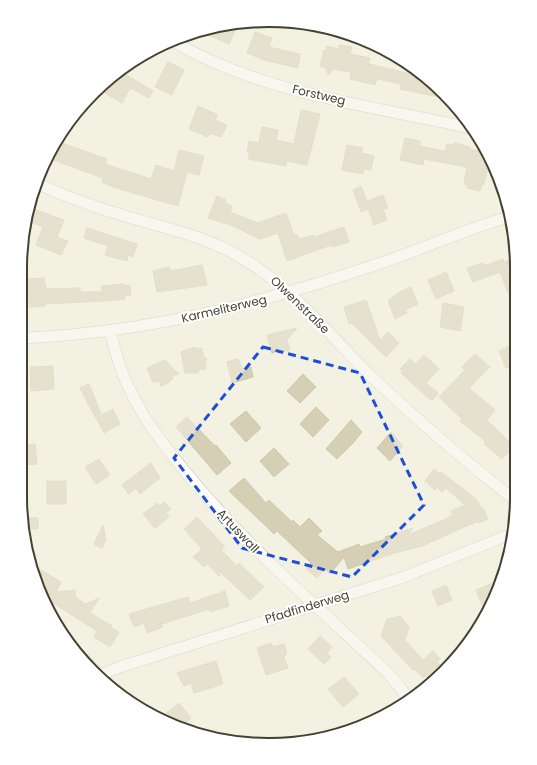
<svg xmlns="http://www.w3.org/2000/svg" width="537" height="765" viewBox="0 0 537 765" font-family="Poppins,sans-serif">
  <style>
    .building { fill: #d5cfb6; stroke: #d1c8a9 }
    .lines { fill: none; stroke-linecap: round; stroke-linejoin: round }
    .street-casing { stroke: #bfbaa4; stroke-width: 12 }
    .street { stroke: #fff; stroke-width: 11 }
    .marked { fill: none; stroke: #1d4ed8; stroke-width: 3; stroke-dasharray: 8 5; stroke-linejoin: round }
    .labels { text-anchor: middle; stroke-width: 4; stroke-linejoin: round; paint-order: stroke }
    .street-label { font-size: 12px; fill: #454132; stroke: #fff }
    .rim { fill: none; stroke: #454132; stroke-width: 2 }
  </style>
  <rect width="100%" height="100%" fill="#f3f1e2"/>
  <!-- building -->
  <path class="building" d="M237,27l-8,17 -27,-12 17,-3z
    M255,32l17,6 -3,9 31,7 -2,14 -34,-8 -17,-7z
    M339,45l13,2 -2,7 20,4 -1,6 47,11 33,24 -49,-10 1,-5 -24,-5 -2,6 -25,-6 1,-7 -18,-3 -5,6 -2,-7 -6,-2 4,-16 2,1 1,-5 11,3z
    M168,62l16,8 -12,25 -17,-8z
    M121,72l32,19 -4,7 -19,-10 -8,15 -22,-13 3,-7 5,-3 6,3z
    M198,106l20,9 -3,5 12,5 -6,12 -12,-4 -1,4 -19,-8z
    M301,110l19,4 -13,51 -20,-4 -1,5 -38,-7 2,-7h-3l2,-11 10,2 3,-16 16,3 -2,10 18,4z
    M405,138l15,3v5l23,5 3,-1 1,-6 7,1v-2l16,4v2l13,3v3l7,1 6,17 -9,-2 -3,14 -2,-1 -2,7 -13,-3 1,-3 -4,-1 3,-17 -43,-8 -1,6 -23,-5z
    M56,141l51,18 -2,5 46,15 5,-14 18,6 5,-21 25,6 -5,19 -12,-3 -9,34 -65,-19 -11,-5 1,-4 -55,-20z
    M347,145l16,3 -1,5 12,3 -3,14 -7,-1 -1,5 -21,-4z
    M361,186l6,15 16,-6 5,13 -5,2 4,10 -13,5 -6,-16 -7,3 -8,-22z
    M217,196l9,4 -1,3 7,3 -2,6 28,11 28,-10 8,22 3,-1 2,5 14,-4 1,2 30,-10 5,15 -17,5 -1,-2 -44,16 -9,-28 -18,6 -34,-16v1l-18,-6z
    M34,209l30,11 -7,17 11,4 -7,14 -25,-10 7,-18 -14,-6z
    M87,228l50,16 -4,13 -5,-2 -1,6 -22,-6 3,-9 -24,-8z
    M515,258v32l-7,3 -8,-21 -27,10 -6,-14 16,-5 1,3 19,-7 1,3z
    M202,265l5,20 -50,7 -4,-21 16,-4 1,4z
    M446,272l8,19 -18,8 -8,-19z
    M44,278l2,11 34,-1v4h22l-1,-6 22,-2 1,2 6,-1 1,10 -7,1 1,3 -22,2 -58,3v2l-16,1v-9h-5v-10l4,-1v-8z
    M411,287l7,17 -13,6 2,3 -12,6 -7,-18 10,-8z
    M366,300l14,40 8,-8 11,11 -13,14 -34,-34 -3,1 -5,-17z
    M443,303l21,4 -4,24 -20,-4z
    M297,328l-10,12 3,10 -12,3 -1,-2 -5,2 -5,-18z
    M515,344l1,20 -10,4 -7,-17z
    M195,347l2,2 5,-1 2,9 3,2 -2,4 1,6 -7,1 -1,3h-13l-4,-21z
    M475,354l15,13 -21,21 26,22 -8,10 27,27 -12,12 -18,-15 2,-2 -26,-21 2,-2 -23,-22 26,-27 -3,-3z
    M424,355l15,14 -13,14 12,10 -6,8 -28,-25 -3,-3 2,-2 -3,-2 10,-10 5,5z
    M238,359l4,10 9,-2 2,10 -21,6 -5,-21z
    M165,360l14,14 -7,2 1,3 -4,1 1,2 -9,4 -2,-5 -6,1 -6,-14z
    M53,366l1,23 -23,2 -1,-24z
    M303,374l13,13 -16,16 -13,-12z
    M89,384l12,30 -6,3 -15,-29z
    M316,407l13,13 -16,17 -13,-13z
    M113,409l7,15 -16,9 -8,-15z
    M246,411l15,17 -15,14 -16,-18z
    M187,417l28,29 1,-1 15,18 -14,12 -41,-48z
    M351,420l11,12 -9,11 -16,16 -11,-10z
    M391,432l12,14 -13,15 -13,-13z
    M35,444l2,20 -16,1v-20z
    M274,448l15,16 -15,13 -14,-16z
    M99,459l11,16 -14,9 -11,-17z
    M151,463l9,15 -20,16 -4,-6 -7,6 -7,-9z
    M434,469l6,5 1,-2 35,27 5,8 3,2 4,10 -9,4 -1,-2 -56,25 -31,8 -43,15 -4,-12 -14,17 -5,-5 -8,9 -11,-9 5,-6 -34,-32 -3,3 -5,-5 -40,-38 15,-13 22,25 3,-3 23,22 1,-2 7,7 9,-9 13,13 -5,4 21,17 21,-8 1,3 26,-8 -1,-2 28,-9 -5,7 38,-16 7,-4 -2,-4 14,-6 -19,-17 -4,4 -5,-5 -2,3 -10,-9z
    M47,481h19v23h-19z
    M164,502l7,7 -5,4 3,4 -14,11 -12,-14 14,-11 3,3z
    M23,517l15,1v11l-14,-1z
    M197,517l28,30 -4,3 16,16 2,-3 25,24 -14,13 -32,-30 2,7 -13,-13 -3,3 -11,-10 9,-8 -18,-20z
    M103,525l3,15 -4,8 -8,-4z
    M41,570l20,12 -5,10 19,-2 1,8 10,6 13,-6 -9,15 22,13 -1,2 8,4 -9,15 -16,-10 3,-6 -47,-30 -2,4 -12,-27z
    M498,581l-7,25 -7,4 -8,-20z
    M446,585l6,15 -14,6 -6,-15z
    M225,591l4,15 -19,6 -1,-3 -47,15 1,3 -16,6 -3,-10 -10,4 -5,-13 59,-17 2,6z
    M400,616l9,11 -4,13 18,20 10,-9 7,8 -3,3 6,7 -8,11 -2,-3 -4,3 -3,-4 -3,2 -8,-9 -2,1 -32,-34 6,-17z
    M320,636l12,11 -5,6 4,4 -7,7 -16,-15z
    M271,643l2,4 11,-3 3,10 -3,3 4,11 -22,7 -9,-27z
    M216,661l7,23 -29,9 -3,-10 -7,3 -7,-13z
    M344,677l15,17 -16,13 -15,-18z
    M179,703l12,15 -11,10 -13,-6 2,-2 -5,-5z"/>
  <g class="lines">
    <!-- street casing -->
    <g class="street-casing">
      <path id="street" d="M174,42c90,52 197,64 297,86
        M38,184c31,14 62,25 94,34 37,11 75,19 108,39 53,30 89,78 132,120 46,44 94,85 144,124
        M110,331c5,19 10,40 19,57 15,33 37,60 59,87 61,74 133,135 202,200l19,24
        M23,338c122,-5 240,-35 355,-74 44,-14 86,-35 131,-47
        M81,656l31,32
        M100,675l20,-8 284,-90 107,-43"/>
    </g>
    <!-- street -->
    <use href="#street" class="street"/>
  </g>
  <!-- marked area -->
  <path d="M0 0H537V765H0ZM263,347l97,26 64,132 -72,72 -110,-29 -68,-90z" fill="#f3f1e2" fill-opacity=".55" fill-rule="evenodd"/>
  <path class="marked" d="M263,347l97,26 64,132 -72,72 -110,-29 -68,-90z"/>
  <g class="labels">
    <!-- street labels -->
    <g class="street-label">
      <text transform="translate(319 95) rotate(13)" y="4">Forstweg</text>
      <text transform="translate(300 305) rotate(44)" y="4">Olwenstraße</text>
      <text transform="translate(224 309) rotate(-13)" y="4">Karmeliterweg</text>
      <text transform="translate(238 531) rotate(47)" y="4">Artuswall</text>
      <text transform="translate(307 607) rotate(-17)" y="4">Pfadfinderweg</text>
    </g>
  </g>
  <!-- crop -->
  <path d="M0 0H537V765H0ZM268 27H269A241 241 0 0 1 510 268V497A241 241 0 0 1 269 738H268A241 241 0 0 1 27 497V268A241 241 0 0 1 268 27Z" fill="#fff" fill-rule="evenodd"/>
  <path class="rim" d="M268 27H269A241 241 0 0 1 510 268V497A241 241 0 0 1 269 738H268A241 241 0 0 1 27 497V268A241 241 0 0 1 268 27Z"/>
</svg>
